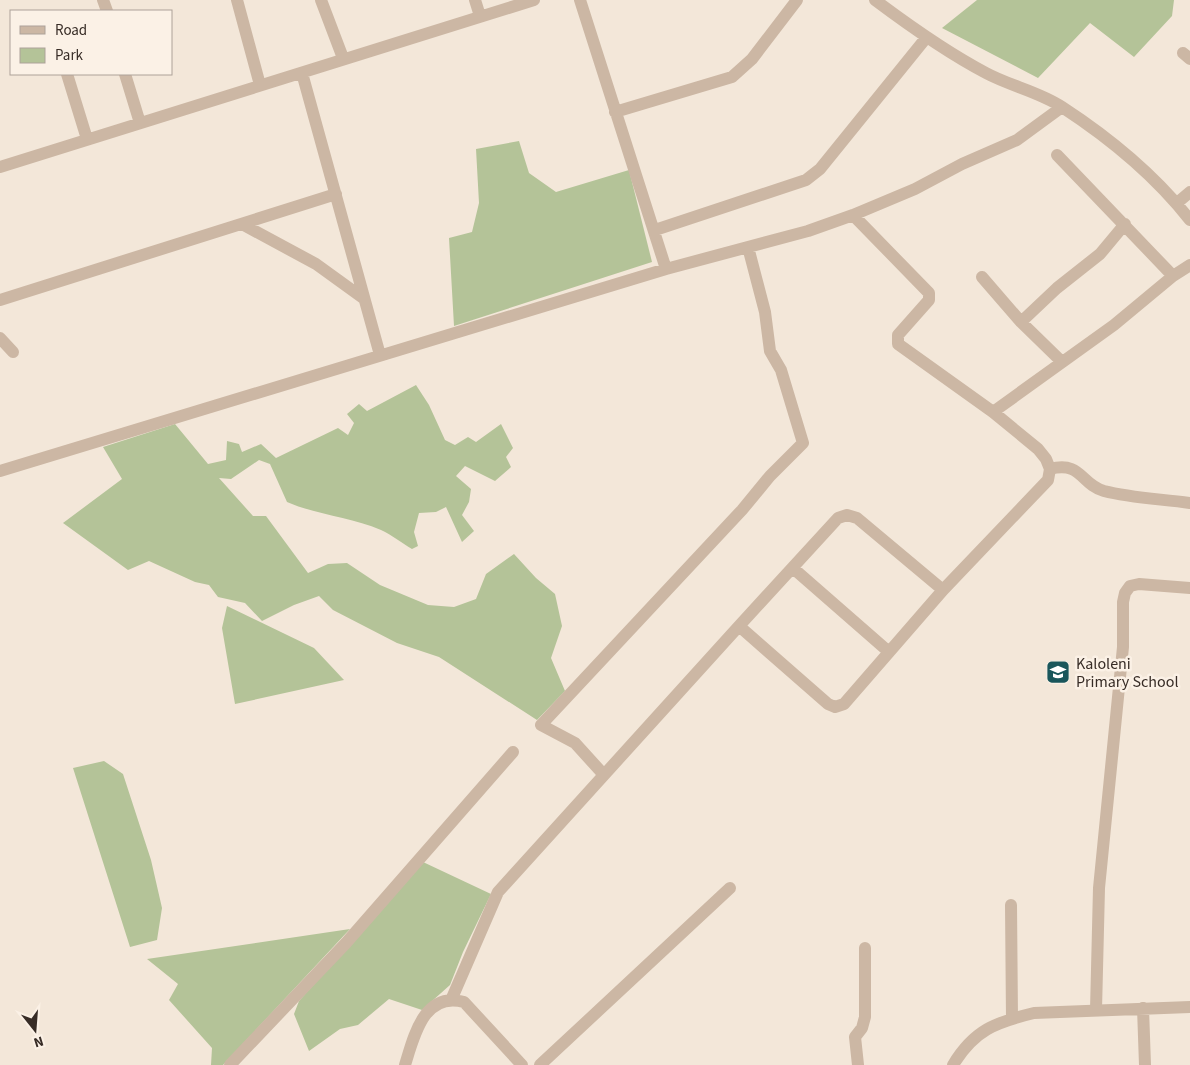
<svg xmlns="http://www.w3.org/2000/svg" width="1190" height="1065" viewBox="0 0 1190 1065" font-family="'Source Sans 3',sans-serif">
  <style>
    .green { fill: #b4c398 }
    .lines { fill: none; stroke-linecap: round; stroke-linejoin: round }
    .street { stroke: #ccb7a4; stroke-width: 12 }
    .labels { text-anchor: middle; stroke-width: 5; stroke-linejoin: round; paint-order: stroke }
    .poi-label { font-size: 16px; fill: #372c26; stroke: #fbf1e6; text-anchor: start }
  </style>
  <rect width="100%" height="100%" fill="#f3e7d9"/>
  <!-- green -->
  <path class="green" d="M977,0h197l-2,16 -38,41 -44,-34 -52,55 -96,-50z
    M519,141l10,32 27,19 73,-22 23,92 -198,64 -5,-88 23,-6 7,-29 -3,-54z
    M416,385l13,20 16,35 10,5 13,-8 8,5 25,-18 12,24 -7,9 5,10 -16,14 -30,-15 -9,10 15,13 -2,13 -7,13 12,16 -12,11 -16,-35 -10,5 -17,1 -5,19 4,14 -6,3c-10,-6 -20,-14 -31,-19 -30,-13 -64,-15 -94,-28l-17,-38 -11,-4 -28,19 -12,-1 34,38h13l42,57 20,-9 19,-1 33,22 48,20 26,2 22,-8 10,-25 28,-20 22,24 19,16 7,32 -11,32 14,33 -28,29 -98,-63 -42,-14 -64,-33 -14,-14 -25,9 -32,16 -17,-18 -27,-6 -9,-12 -14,-3 -46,-21 -21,9 -65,-47 59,-44 -19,-32 72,-23 33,40 18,-4 1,-19 12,3 3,8 19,-8 15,14 62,-30 10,7 6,-12 -7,-9 12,-10 8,7z
    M227,606l87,42 30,32 -109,24 -13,-76z
    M104,761l19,13 28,86 11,48 -5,32 -27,7 -57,-179z
    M423,862l68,32 -28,58 -13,33 -28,25 -33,-11 -31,26 -18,4 -31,22 -15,-37 5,-13z
    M350,929l-127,136h-12l1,-17 -43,-48 9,-16 -31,-25z"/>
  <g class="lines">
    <!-- street -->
    <path class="street" d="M103,0l4,11
      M237,0l23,85
      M321,0l22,58
      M475,0l5,16
      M580,0l86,269
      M875,0c36,27 71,52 111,73 24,13 54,19 76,34 49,32 92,67 128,113
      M1183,53l7,6
      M302,73l78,282
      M67,74l20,65
      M125,74l15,49
      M615,112l117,-35 20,-18 45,-59
      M1057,155l116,121
      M0,167l534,-167
      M1177,203l13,-11
      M853,215l76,78v7l-31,35v9l95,68 45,37 8,10 4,10 -2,11 -105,110 -99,114 -9,3 -7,-3 -89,-78 99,-108 9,-3 10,3 86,72
      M242,224l74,40 47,34
      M655,230l151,-50 14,-11 106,-131
      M982,277l39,45 40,39
      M0,300l336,-106
      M1021,322l36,-34 43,-34 25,-30
      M0,338l13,14
      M993,412l121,-87 59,-49 17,-11
      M1050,469c32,-8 30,15 54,22 27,7 58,8 86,12
      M0,471l666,-202 142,-38 45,-16 62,-26 47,-25 55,-24 45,-33
      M794,569l95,83
      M604,775l-29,-32 -34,-18 201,-215 28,-34 33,-33 -22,-73 -11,-19 -5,-39 -17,-65
      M1011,905l1,113
      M452,998l46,-106 241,-266
      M1143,1008l2,57
      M1096,1010l3,-122 24,-241v-45l2,-9 5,-7 9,-2 51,4
      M230,1065l116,-122 167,-191
      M405,1065c9,-29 19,-74 59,-63l58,63
      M540,1065l190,-177
      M858,1065l-3,-28 7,-9 3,-11v-69
      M953,1065c21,-35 43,-43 81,-52l156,-6"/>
  </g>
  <!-- icons -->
  <defs>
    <g id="school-square" transform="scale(1.25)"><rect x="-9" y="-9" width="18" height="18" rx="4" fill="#19565b" stroke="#fbf1e6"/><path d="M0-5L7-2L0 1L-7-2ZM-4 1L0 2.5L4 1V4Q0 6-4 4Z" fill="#fff"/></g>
  </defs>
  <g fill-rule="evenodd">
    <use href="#school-square" x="1058" y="672"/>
  </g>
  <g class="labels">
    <!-- poi labels -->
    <g class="poi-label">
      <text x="1076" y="669">Kaloleni<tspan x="1076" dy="18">Primary School</tspan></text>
    </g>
  </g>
  <!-- legend -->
  <rect x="10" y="10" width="162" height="65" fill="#fbf1e6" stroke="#ada299"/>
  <rect x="20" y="26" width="25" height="8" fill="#ccb7a4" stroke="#ada299"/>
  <text x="55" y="35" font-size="15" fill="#372c26">Road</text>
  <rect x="20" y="48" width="25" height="15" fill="#b4c398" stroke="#ada299"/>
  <text x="55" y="60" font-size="15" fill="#372c26">Park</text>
  <!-- north arrow -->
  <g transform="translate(35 1030) rotate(163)" stroke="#fbf1e6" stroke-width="4" paint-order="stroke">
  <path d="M0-4L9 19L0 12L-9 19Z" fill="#372c26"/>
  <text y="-8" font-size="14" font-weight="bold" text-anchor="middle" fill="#372c26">N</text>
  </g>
</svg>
